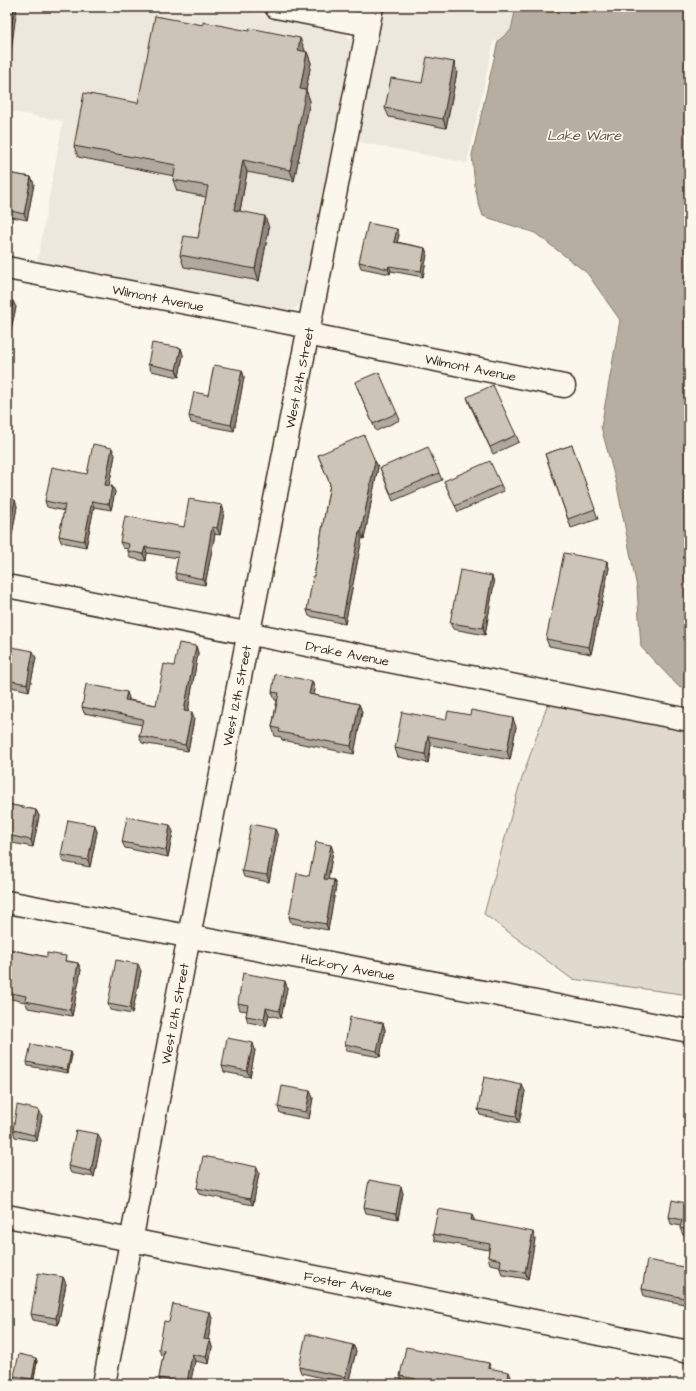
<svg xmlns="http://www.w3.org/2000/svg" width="696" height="1391" viewBox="0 0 696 1391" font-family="'Architects Daughter',sans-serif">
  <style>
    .built { fill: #ede8dd }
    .green { fill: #dfd9ce; stroke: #8d8276 }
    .water { fill: #b6aea2; stroke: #85796d }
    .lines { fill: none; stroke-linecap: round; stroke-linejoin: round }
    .street-casing { stroke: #3b2a1e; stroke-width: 25 }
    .street { stroke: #fbf7ec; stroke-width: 22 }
    .wall { fill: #afa99f; stroke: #3b2a1e }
    .shaded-wall { fill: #8f8982; stroke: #3b2a1e }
    .building { fill: #ccc4b9; stroke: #3b2a1e }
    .labels { text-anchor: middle; stroke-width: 3.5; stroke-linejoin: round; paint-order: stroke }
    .street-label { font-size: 13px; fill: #3b2a1e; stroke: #fbf7ec }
    .water-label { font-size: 14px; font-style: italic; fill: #605246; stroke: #fbf7ec }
  </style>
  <rect width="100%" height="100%" fill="#fbf7ec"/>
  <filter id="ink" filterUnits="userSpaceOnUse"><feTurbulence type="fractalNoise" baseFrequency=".025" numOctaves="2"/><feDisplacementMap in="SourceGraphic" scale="8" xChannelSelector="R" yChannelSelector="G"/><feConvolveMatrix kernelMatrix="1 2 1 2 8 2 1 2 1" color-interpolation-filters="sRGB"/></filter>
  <g filter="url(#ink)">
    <!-- built -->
    <path class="built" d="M7,7h218l114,23 8,5 4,6 1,11 -48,242 -1,7 -6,6 -11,4 -249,-48 26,-142 -56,-10z
      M381,7h135l-5,23 -13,11h-4l-27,122 -112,-22z"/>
    <!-- green -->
    <path class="green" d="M548,703l141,28v264l-117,-16 -88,-65 35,-127z"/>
    <!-- water -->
    <path class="water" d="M516,7h173v682l-11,-3 -37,-39 -4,-59 -20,-102 -16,-59 19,-107 -33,-47 -52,-40 -52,-17 -5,-15 -3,-15 -3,-31 26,-114 13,-11z"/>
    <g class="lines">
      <!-- street casing -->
      <g class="street-casing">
        <g id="street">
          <path d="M276,7l92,18"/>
          <path id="s1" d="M7,268l302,59"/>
          <path id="s2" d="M307,334l257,52"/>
          <path id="s3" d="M7,586l682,134"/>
          <path id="s4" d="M7,902l682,129"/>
          <path id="s5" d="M7,1216l124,24 558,112"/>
          <path id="s6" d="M104,1384l85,-448 183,-929"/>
        </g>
      </g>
      <!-- street -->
      <use href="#street" class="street"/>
    </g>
    <!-- wall -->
    <path class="wall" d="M7,7l3,52 -3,-1z
      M305,50l-1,1 3,1 4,11 -5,27 4,11 -16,80 -47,-9 -7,39 29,17 -10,53 -75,-14 -4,-12 18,-17 8,-41 -29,-6 -4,-11 1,-4 -96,-19 -4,-11 64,-43z
      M454,62l3,10 -11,56 -57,-11 -4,-9z
      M7,173l24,4 3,7 -7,36 -20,-4z
      M399,235l-2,7 28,6 2,6 -4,23 -32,-6 -1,3 -29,-6 -2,-6z
      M7,299l9,8 -5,22 -4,-1z
      M181,348l2,7 -4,22 -28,-6 -3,-7z
      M242,370l2,7 -10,54 -43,-8 -2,-7z
      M355,382l42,31 3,7 -24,11z
      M467,397l49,38 3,7 -26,12 -24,-51z
      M572,445l26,74 -27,9 -26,-74z
      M115,455l-6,30 3,1 3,6 -4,18 -17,-3 -8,40 -25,-5 -2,-6 5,-25 -17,-4 -2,-6 42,-27z
      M318,455l57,6 3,6 -14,72 -2,-1 -17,86 -36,-8 -2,-6 7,-34 16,-92z
      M380,468l59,5 3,7 -49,21z
      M444,481l57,4 3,6 -46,21z
      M7,498l10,8 -5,29 -5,-1z
      M222,505l2,7 -4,23 -5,-1 -10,51 -28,-5 -2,-7 3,-15 -31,-5 -1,8 -16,-3 -2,-7v-2l-5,-1 -3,-6 64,-15z
      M607,561l2,7 -18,86 -42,-8 -3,-7z
      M492,576l2,7 -9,52 -32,-6 -3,-6z
      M7,646l29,12 -7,33 -22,-5z
      M196,646l2,7 -10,58 6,8 -6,32 -46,-8 -3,-7 3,-11 -58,-12 -2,-6 47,-9v2l27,5 18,-39z
      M312,681l3,9 -1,5 45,9 3,8 -8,42 -72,-14 -1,-3 -6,-1 -3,-9 5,-27h-2l-3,-8z
      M470,715l46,12 -6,33 -79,-15 -3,18 -30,-6 -3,-9 51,-28z
      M7,804l29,6 3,6 -6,31 -26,-5z
      M95,825l2,7 -7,35 -27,-5 -2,-7z
      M170,825l3,7 -5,25 -43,-9 -3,-6z
      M275,829l3,7 -9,46 -25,-5 -2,-6z
      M331,845l2,6 -5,28 6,1 2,6 -8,44 -37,-7 -2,-6 20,-41z
      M7,949l71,14 3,7 -9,46 -44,-8 -3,-6 -18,-4z
      M141,971l-9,43 -22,-4 -2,-6z
      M285,981l2,7 -6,30 -12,-3 -3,11 -18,-4 -2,-6 1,-5 -7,-1 -2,-7z
      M383,1023l2,7 -5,27 -33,-6 -2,-7z
      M255,1050l-5,27 -26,-5 -2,-6z
      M71,1052l1,3 -4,18 -40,-7 -1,-4z
      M310,1091l3,7 -4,21 -29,-6 -2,-6z
      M525,1091l-6,32 -39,-8 -2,-6z
      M42,1116l-5,25 -22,-4 -2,-7z
      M101,1141l-7,36 -23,-4 -3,-7z
      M259,1173l-6,32 -54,-11 -2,-6z
      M403,1193l-5,26 -32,-6 -2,-6z
      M689,1193v43l-6,-1 -3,-7 1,-2 -10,-2 -2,-7 16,-14z
      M475,1221l60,18 -7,40 -26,-4 -2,-7v-2l-10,-2 -2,-7 1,-7 -54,-9 -2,-7z
      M689,1268v37l-45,-9 -2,-7z
      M63,1277l3,7 -8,41 -25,-5 -2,-6z
      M212,1318l-4,22h2l2,7 -3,17 -14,-3 -5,23h-29l-2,-6 4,-22 -2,-1 -2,-6 10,-27z
      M353,1345l3,6 -8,33 -47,-11 -2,-6z
      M37,1361l-4,22 -18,-4 -1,-3z
      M491,1369l21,10 -1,5h-100l-8,-2 -3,-6z"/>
    <!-- shaded-wall -->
    <path class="shaded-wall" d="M14,7h3l-7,52 -2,-7z
      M300,38l5,12 -3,12 -4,-12z
      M307,52l4,11 -5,27 4,11 -16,80 -4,-11 10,-81z
      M454,62l3,10 -11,56 -3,-9z
      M243,160l4,12 -9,49 -4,-11z
      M31,177l3,7 -7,36 -3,-6z
      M265,216l4,12 -10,53 -4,-12z
      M397,229l2,6 -3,13 -2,-6z
      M425,248l2,6 -4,23 -2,-6z
      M389,266l2,5 -1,3 -2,-5z
      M13,301l3,6 -5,22 -2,-6z
      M181,348l2,7 -4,22 -3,-7z
      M242,370l2,7 -10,54 -3,-6z
      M112,448l3,7 -7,36 -3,-6z
      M375,461l3,6 -14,72 -3,-7z
      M112,486l3,6 -4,18 -2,-6z
      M15,500l2,6 -5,29 -3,-7z
      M92,501l2,6 -8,40 -2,-6z
      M222,505l2,7 -4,23 -3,-7z
      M212,527l3,7 -10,51 -2,-6z
      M359,532l3,6 -17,86 -2,-7z
      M145,547l2,6 -1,8 -3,-7z
      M607,561l2,7 -18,86 -2,-7z
      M492,576l2,7 -9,52 -2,-7z
      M196,646l2,7 -11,64 -3,-6z
      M33,651l3,7 -7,33 -2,-7z
      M312,681l3,9 -3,13 -3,-9z
      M127,692l2,6 -1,8 -3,-6z
      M359,704l3,8 -8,42 -3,-8z
      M192,712l2,7 -6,32 -3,-6z
      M513,718l3,9 -6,33 -3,-9z
      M428,736l3,9 -3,18 -3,-9z
      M36,810l3,6 -6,31 -2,-7z
      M95,825l2,7 -7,35 -2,-7z
      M170,825l3,7 -5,25 -2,-7z
      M275,829l3,7 -9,46 -2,-7z
      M331,845l2,6 -6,34 -3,-6z
      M334,880l2,6 -8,44 -2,-6z
      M78,963l3,7 -9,46 -2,-6z
      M138,964l3,7 -9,43 -2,-6z
      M285,981l2,7 -6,30 -2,-7z
      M266,1008l3,7 -3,11 -2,-7z
      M383,1023l2,7 -5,27 -3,-6z
      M253,1043l2,7 -5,27 -3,-6z
      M71,1052l1,3 -4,18 -1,-3z
      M522,1085l3,6 -6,32 -3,-7z
      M310,1091l3,7 -4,21 -3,-7z
      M39,1110l3,6 -5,25 -3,-6z
      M98,1134l3,7 -7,36 -3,-6z
      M257,1167l2,6 -6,32 -3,-6z
      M401,1186l2,7 -5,26 -2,-6z
      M472,1215l3,6 -4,-1z
      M533,1232l2,7 -7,40 -3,-7z
      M63,1277l3,7 -8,41 -2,-7z
      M210,1312l2,6 -5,28 -3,-7z
      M210,1340l2,7 -3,17 -3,-7z
      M353,1345l3,6 -8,33 -3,-7z
      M192,1354l3,7 -5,23h-3z
      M36,1358l1,3 -4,22 -1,-4z
      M489,1363l2,7 -3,-2z
      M509,1372l3,7 -1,5h-4z"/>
    <!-- building -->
    <path class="building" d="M7,7h7l-6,45h-1z
      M155,16l48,9v-3l46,9 1,-3 50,10 -2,12 9,2 -7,37 6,1 -16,80 -47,-10 -9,50 31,6 -10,53 -75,-14 4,-19 14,2 10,-52 -35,-6 3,-15 -102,-19 10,-53 54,10z
      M427,57l27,5 -11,57 -58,-11 6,-30 31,5z
      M7,173l24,4 -7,37 -17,-4z
      M368,223l29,6 -3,13 31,6 -4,23 -32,-5 -1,3 -29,-7z
      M7,299l6,2 -4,22 -2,-1z
      M152,343l29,5 -5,22 -28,-6z
      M214,365l28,5 -11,55 -42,-9 5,-24 14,3z
      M379,372l18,41 -24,11 -18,-42z
      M493,385l23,50 -26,12 -23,-50z
      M364,435l11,26 -14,71h-2l-16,85 -36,-7 6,-34h1l16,-92 -12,-29z
      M93,444l19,4 -7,37 7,1 -3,18 -17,-3 -8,40 -25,-5 6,-31 -20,-4 7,-34 35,7z
      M572,445l23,64 -27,10 -23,-65z
      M428,447l11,26 -48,21 -11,-26z
      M490,461l11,24 -46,21 -11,-25z
      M7,498l8,2 -6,28h-2z
      M189,499l33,6 -5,23 -5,-1 -9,52 -28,-6 4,-21 -34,-5 -2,7 -15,-3 1,-7 -9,-2 5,-26 59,11z
      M564,553l43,8 -18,86 -43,-8z
      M460,570l32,6 -9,52 -33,-5z
      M179,643l17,3 -12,65 8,1 -7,33 -46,-9 4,-17 -61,-12 4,-23 41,8 -2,8 31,5 8,-41 10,2z
      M7,646l26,5 -6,33 -20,-4z
      M275,674l37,7 -3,13 50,10 -8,42 -72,-14 1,-3 -8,-2 7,-34 -7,-1z
      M471,710l42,8 -6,33 -79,-15 -3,18 -30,-6 7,-36 44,8 2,-9 22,4z
      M7,804l29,6 -5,30 -24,-5z
      M127,817l43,8 -4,25 -44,-8z
      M68,820l27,5 -7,35 -27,-5z
      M251,824l24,5 -8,46 -25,-4z
      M316,842l15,3 -7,34 10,1 -8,44 -37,-7 8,-44 12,3z
      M7,949l40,8v-4l19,3 -1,5 13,2 -8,47 -45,-9 1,-5 -19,-4z
      M116,960l22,4 -8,44 -22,-4z
      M243,973l42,8 -6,30 -13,-3 -2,11 -18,-3 2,-11 -10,-2z
      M350,1017l33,6 -6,28 -32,-7z
      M227,1038l26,5 -6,28 -25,-5z
      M31,1044l40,8 -4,18 -40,-8z
      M484,1077l38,8 -6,31 -38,-7z
      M282,1086l28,5 -4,21 -28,-5z
      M17,1105l22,5 -5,25 -21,-5z
      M76,1130l22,4 -7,37 -23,-5z
      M203,1156l54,11 -7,32 -53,-11z
      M369,1180l32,6 -5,27 -32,-6z
      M687,1193h2v37l-9,-2 2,-8 -13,-3 3,-17 13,3z
      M438,1209l34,6 -1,5 62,12 -8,40 -25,-4 1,-8 -13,-3 2,-13 -57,-10z
      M647,1260l42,8v31l-47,-10z
      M38,1273l25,4 -7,41 -25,-4z
      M173,1304l37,8 -6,27 6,1 -4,17 -14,-3 -5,29 -28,-5 5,-28 -5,-1 5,-28 5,1z
      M306,1334l47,11 -8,32 -46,-10z
      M406,1347l83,16 -1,5 21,4 -2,12h-92l1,-5 -16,-3z
      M19,1354l17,4 -4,21 -18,-3z"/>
  </g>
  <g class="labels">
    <!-- street labels -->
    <g class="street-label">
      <text dy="5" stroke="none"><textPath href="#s1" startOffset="154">Wilmont Avenue</textPath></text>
      <text dy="5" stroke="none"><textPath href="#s2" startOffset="167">Wilmont Avenue</textPath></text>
      <text dy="5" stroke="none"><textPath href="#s6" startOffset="1025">West 12th Street</textPath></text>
      <text dy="5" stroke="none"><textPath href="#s3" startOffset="347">Drake Avenue</textPath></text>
      <text dy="5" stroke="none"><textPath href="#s6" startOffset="701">West 12th Street</textPath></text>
      <text dy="5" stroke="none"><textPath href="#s4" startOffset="347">Hickory Avenue</textPath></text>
      <text dy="5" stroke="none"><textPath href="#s6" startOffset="377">West 12th Street</textPath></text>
      <text dy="5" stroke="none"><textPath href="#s5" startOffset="348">Foster Avenue</textPath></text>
    </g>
    <!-- water labels -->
    <g class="water-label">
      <text x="584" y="140">Lake Ware</text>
    </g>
  </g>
  <!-- margin -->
  <rect width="696" height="1391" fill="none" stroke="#fbf7ec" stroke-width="24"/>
  <rect x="12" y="12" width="672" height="1367" fill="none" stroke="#3b2a1e" stroke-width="1.5" filter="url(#ink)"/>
</svg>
